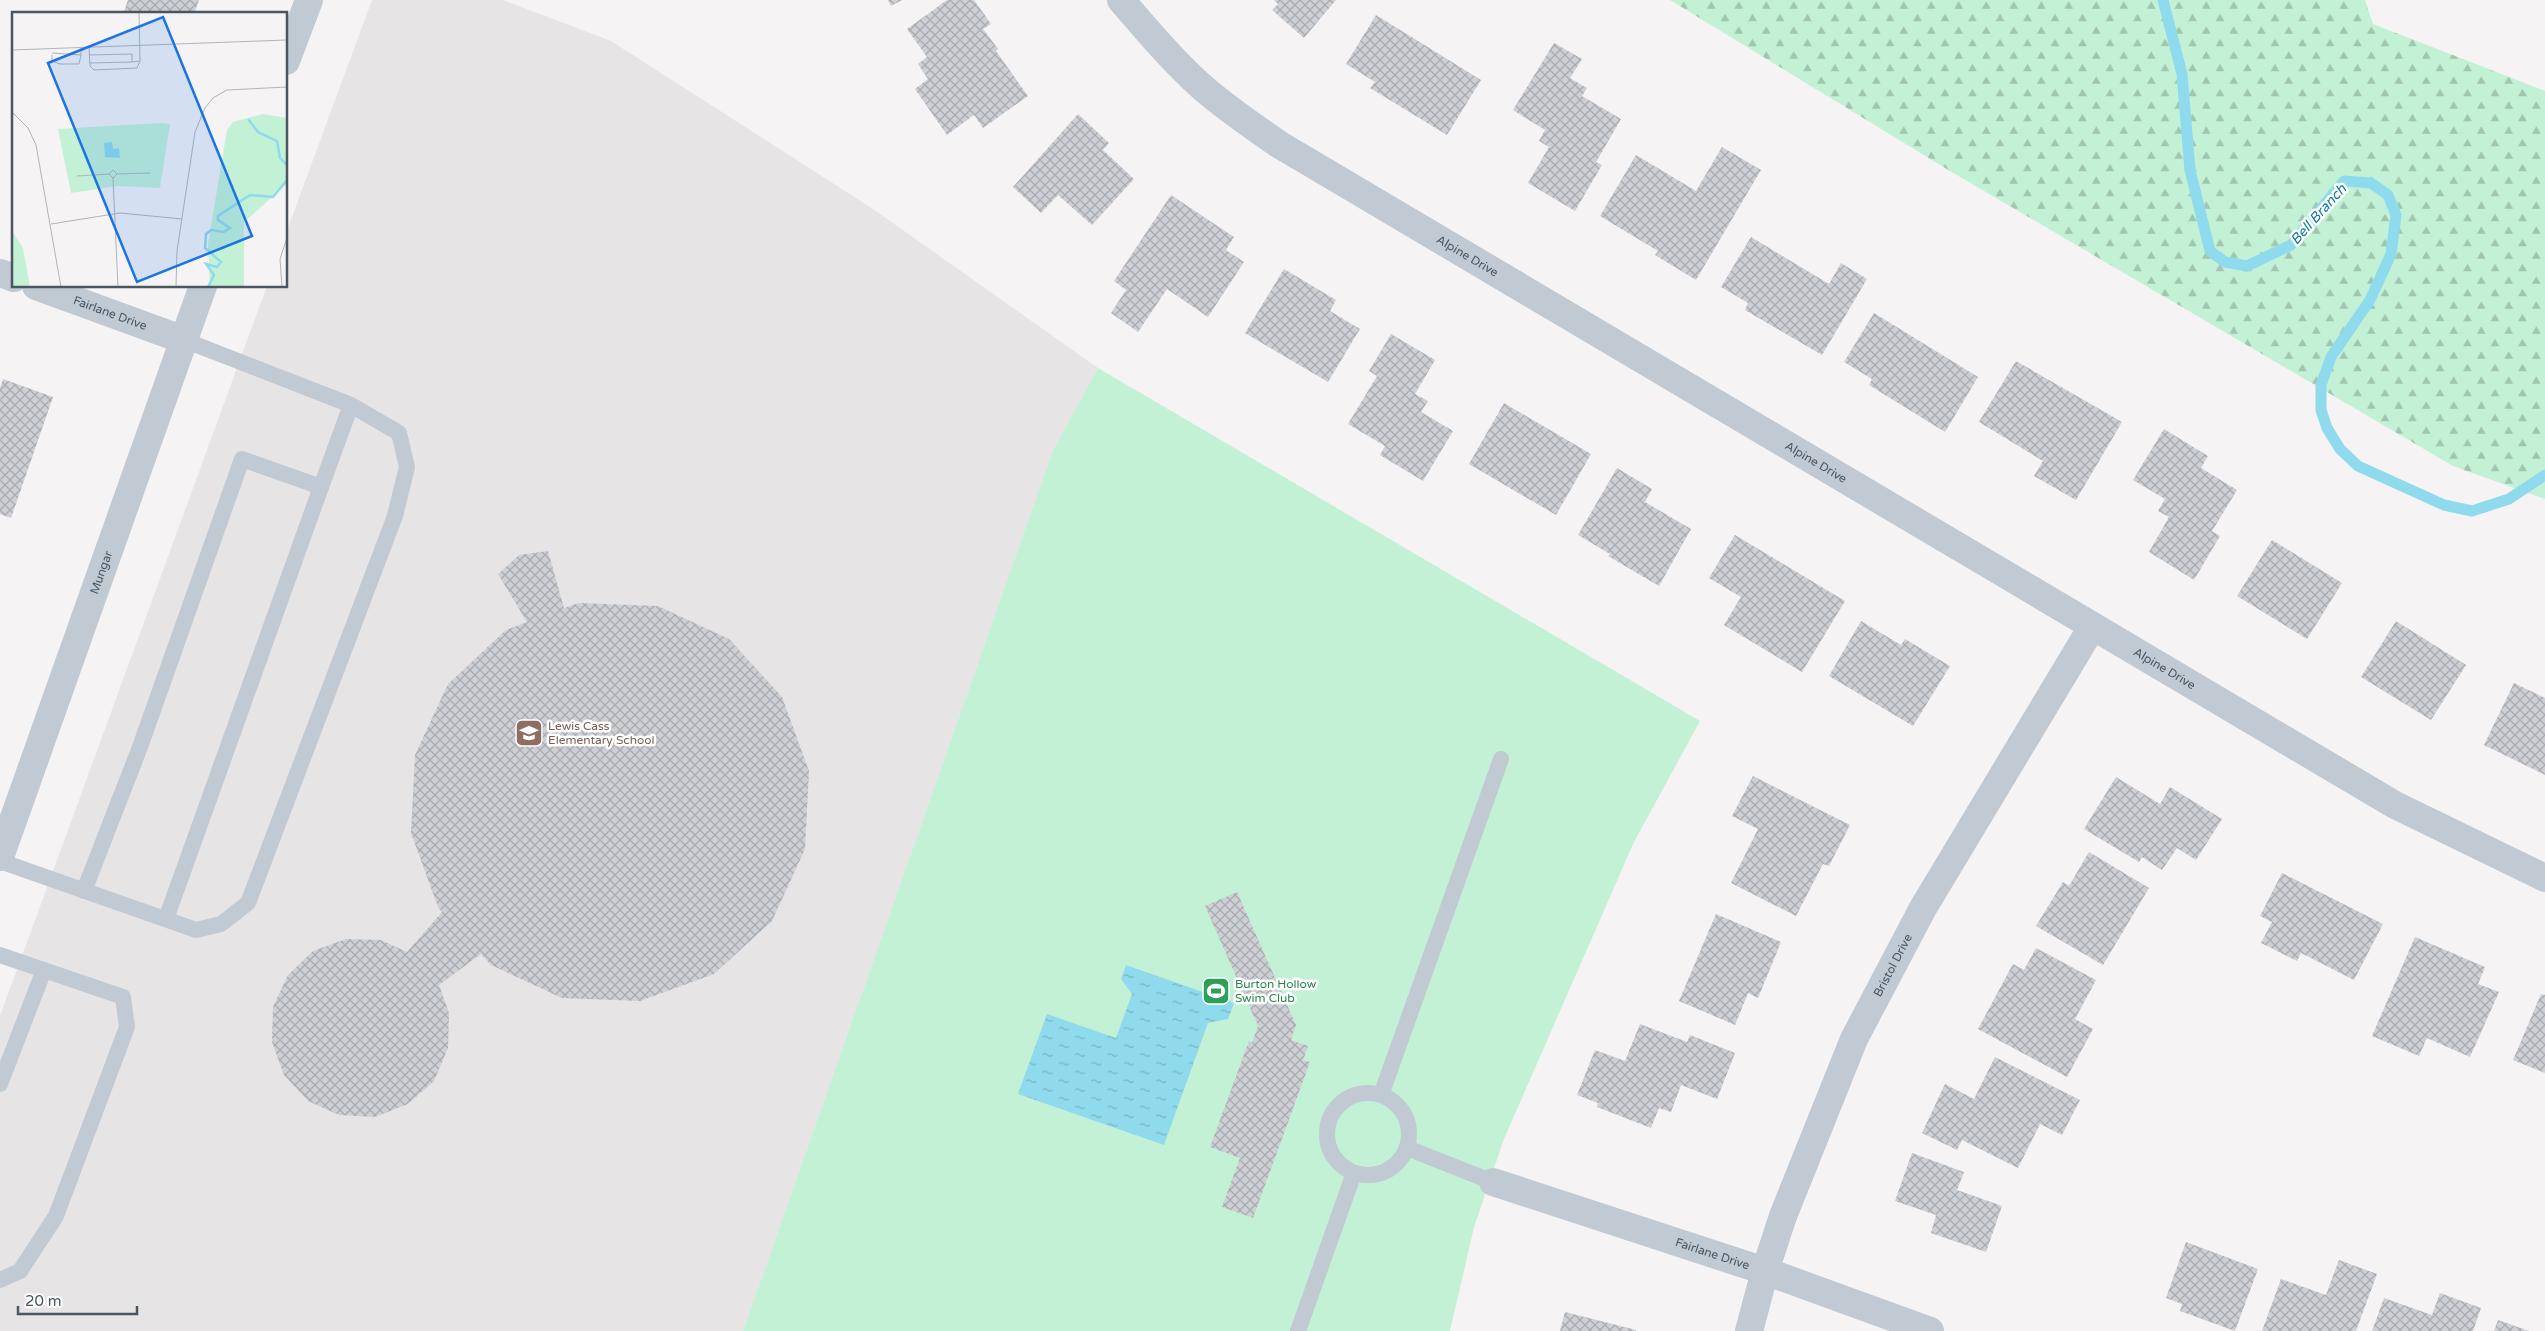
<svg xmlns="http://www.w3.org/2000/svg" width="2545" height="1331" viewBox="0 0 2545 1331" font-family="'Varela Round',sans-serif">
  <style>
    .education { fill: #e6e4e5 }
    .forest { fill: url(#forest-firs) }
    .green { fill: #c3f1d5 }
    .water { fill: url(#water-ripples) }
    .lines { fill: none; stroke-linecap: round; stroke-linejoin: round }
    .stream { stroke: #90daee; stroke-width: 11 }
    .building { fill: url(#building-cross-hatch) }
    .lane { stroke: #c1cad2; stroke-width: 16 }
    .street { stroke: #c1cad2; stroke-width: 28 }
    .labels { text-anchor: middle; stroke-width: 5; stroke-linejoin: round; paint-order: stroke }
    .street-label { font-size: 12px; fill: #4a5661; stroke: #fff }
    .education-label { font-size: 12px; fill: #785e54; stroke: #fff; text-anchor: start }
    .leisure-label { font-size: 12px; fill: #27864d; stroke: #fff; text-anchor: start }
    .water-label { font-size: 14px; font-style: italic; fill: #0c7c9b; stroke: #fff }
    .inset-river { fill: none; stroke: #90daee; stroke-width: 2.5 }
    .inset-road { fill: none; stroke: #b1b4b9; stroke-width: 1 }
    .view { fill: #1a73e8; fill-opacity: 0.15; stroke: #1a73e8; stroke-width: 2.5 }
    .inset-edge { fill: none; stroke: #4a5661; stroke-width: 2.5 }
  </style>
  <defs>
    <pattern id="forest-firs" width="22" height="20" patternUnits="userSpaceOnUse" patternTransform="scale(1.25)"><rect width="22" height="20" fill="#c3f1d5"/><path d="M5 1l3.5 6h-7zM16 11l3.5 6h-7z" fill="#a0c6b0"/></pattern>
    <pattern id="water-ripples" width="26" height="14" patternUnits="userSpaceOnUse" patternTransform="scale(1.25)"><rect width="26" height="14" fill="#90daee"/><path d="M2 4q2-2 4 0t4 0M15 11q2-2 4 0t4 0" fill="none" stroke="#78b4c4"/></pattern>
    <pattern id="building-cross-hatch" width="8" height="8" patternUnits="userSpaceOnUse" patternTransform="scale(1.25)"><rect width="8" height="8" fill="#cdcfd5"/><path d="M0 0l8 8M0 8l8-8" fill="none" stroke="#a8abb0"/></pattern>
  </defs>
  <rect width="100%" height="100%" fill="#f5f3f3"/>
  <!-- education -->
  <path class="education" d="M372,0h131l108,41 262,168 225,159 -45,82 -310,881h-743v-315l267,-730h19v-53z"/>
  <!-- forest -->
  <path class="forest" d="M1670,0h695l8,24 172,67v408l-92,-33 -503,-295z"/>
  <!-- green -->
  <path class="green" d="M1098,368l602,353 -66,121 -130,297 -30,88 -24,104h-707l310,-881z"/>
  <!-- water -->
  <path class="water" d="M1126,965l108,38 -6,16 -20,4 -44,122 -146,-51 29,-80 69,24 16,-44 -11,-15z"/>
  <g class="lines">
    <!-- stream -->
    <path class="stream" d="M2163,0l19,74 8,96 20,81 15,11 22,4 44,-21 53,-64 27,2 17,12 8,20 -5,39 -21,46 -39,57 -10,28v25l6,18 13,21 18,17 86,39 28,6 37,-12 36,-24"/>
  </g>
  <!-- building -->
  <path class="building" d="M128,0h71l-5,14h-71z
    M888,0h14l-11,6z
    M947,0h27l17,24 -8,5 15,20 -2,2 32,45 -45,32 -9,-13 -27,20 -32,-46 13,-10 -10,-15 9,-7 -20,-28z
    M1274,0h62l-32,38 -32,-28 6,-6z
    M1376,15l105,65 -34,55 -77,-47 5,-6 -29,-18z
    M1554,43l28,16 -12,19 17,10 -5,8 39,23 -25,43 6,3 -27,46 -47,-28 21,-36 -10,-6 6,-11 -32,-20z
    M1078,114l31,29 -6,7 31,29 -42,46 -34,-30 -17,18 -28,-26z
    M1722,147l39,23 -65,110 -41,-25 3,-4 -58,-35 36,-61 60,36z
    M1171,195l63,42 -8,13 18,12 -36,55 -41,-28 -29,43 -27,-19 15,-23 -12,-9z
    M1751,237l78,47 12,-21 26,16 -45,76 -77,-45 3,-7 -27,-16z
    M1284,269l52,31 -6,11 30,18 -32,53 -83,-49z
    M1874,313l104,64 -33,55 -76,-47 3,-6 -28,-17z
    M1391,334l44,26 -20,34 13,7 -7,11 32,19 -30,50 -43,-26 5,-9 -37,-22 29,-48 -8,-5z
    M2016,361l106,61 -46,78 -42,-24 9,-15 -64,-39z
    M3,379l50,18 -42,121 -11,-4v-126z
    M1504,403l87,51 -35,61 -87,-51z
    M2164,429l44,27 -7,12 36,22 -25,41 8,5 -26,44 -45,-28 20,-35 -11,-6 7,-12 -32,-19z
    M1617,468l35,21 -7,13 46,27 -32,57 -51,-30 2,-2 -32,-19z
    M1735,535l110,66 -43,71 -78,-47 17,-28 -32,-19z
    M2272,540l70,43 -35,56 -70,-43z
    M548,551l16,57 15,-5 79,3 71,33 53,58 27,74 -4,78 -33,72 -58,53 -74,27 -78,-3 -71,-33 -10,-11 -42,31 10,28 -1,35 -14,33 -26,23 -33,13 -36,-2 -31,-14 -24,-26 -12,-33 1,-35 15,-32 25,-24 33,-12 35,1 26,12 35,-40 -4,-5 -27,-74 4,-78 33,-71 58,-54 21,-8 -29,-48 21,-19z
    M1861,621l40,24 4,-6 45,27 -37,60 -84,-50z
    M2396,621l70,44 -35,55 -70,-43z
    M2514,683l31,15v77l-61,-30z
    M1753,776l97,49 -21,41 -6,-2 -27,52 -65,-33 27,-54 -26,-13z
    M2116,777l44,27 10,-17 52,32 -26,41 -19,-12 -15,22 -20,-13 -3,5 -55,-33z
    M2089,852l60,36 -46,77 -67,-39 27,-44 6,4z
    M2282,873l101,51 -29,56 -53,-27 -4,8 -36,-18 11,-21 -12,-6z
    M1237,892l59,133 -5,15 17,6 -5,14 7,2 -57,156 -31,-11 18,-49 -30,-11 39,-106 3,2 6,-17 -53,-120z
    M1716,914l65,28 -23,56 -10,-5 -13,32 -56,-24z
    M2415,937l70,30 -7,17 21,8 -29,65 -43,-19 -8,18 -47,-20z
    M2036,948l60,32 -21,39 18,10 -26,48 -89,-48 35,-65 11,6z
    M2541,994l4,1v78l-32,-13z
    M1640,1024l47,18 3,-7 45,18 -18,46 -36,-14 -10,27 -12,-4 -8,20 -54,-21 1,-4 -21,-8 18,-45 30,11z
    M1995,1057l85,43 -18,35 -22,-11 -22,44 -56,-28 -5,10 -35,-17 23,-49 29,15z
    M1912,1153l52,19 -7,18 45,16 -16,46 -55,-19 5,-18 -41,-14z
    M2186,1242l72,27 -23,62 -55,-20 2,-7 -16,-6z
    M2339,1260l38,14 -21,57h-94l19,-52 45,16z
    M2440,1293l41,15 -8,23h-101l12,-33 48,17z
    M1565,1312l71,18v1h-76z
    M2498,1320l31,11h-35z"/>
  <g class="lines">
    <!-- lane -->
    <path class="lane" d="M0,861l196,69 25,-6 27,-21 147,-387 12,-49 -8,-34 -48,-28
      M84,891l56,-144 102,-288 79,28 30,-82 -167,-65
      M166,919l155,-432
      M0,955l44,15 -44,114
      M1327 1134a41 41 0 1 1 82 0a41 41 0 1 1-82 0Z
      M1381,1095l120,-336
      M1407,1148l86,34
      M0,1280l20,-9 36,-55 71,-189 -4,-30 -79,-27
      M1298,1331l56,-158"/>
    <!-- street -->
    <g class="street">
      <path id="s1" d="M1121,0c26,30 52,61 81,87 25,22 52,40 78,58l1115,660 150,73"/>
      <path d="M286,61l23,-61"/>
      <path d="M0,273l14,5"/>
      <path id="s2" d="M36,286l148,54"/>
      <path id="s3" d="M0,857l203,-571"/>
      <path id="s4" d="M1493,1182l272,89 165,60"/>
      <path id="s5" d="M1749,1331l16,-60 18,-55 71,-177 69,-131 169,-281"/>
    </g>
  </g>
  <!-- icons -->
  <defs>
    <g id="school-square" transform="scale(1.4375)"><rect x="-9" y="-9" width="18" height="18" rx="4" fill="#8d6e63" stroke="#fff"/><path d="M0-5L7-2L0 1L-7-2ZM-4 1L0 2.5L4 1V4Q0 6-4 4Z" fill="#fff"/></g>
    <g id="stadium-square" transform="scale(1.4375)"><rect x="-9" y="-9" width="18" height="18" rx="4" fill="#2e9e5b" stroke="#fff"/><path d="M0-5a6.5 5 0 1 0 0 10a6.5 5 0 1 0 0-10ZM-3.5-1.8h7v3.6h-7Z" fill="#fff"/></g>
  </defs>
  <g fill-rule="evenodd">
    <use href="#school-square" x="529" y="733"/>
    <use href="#stadium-square" x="1216" y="991"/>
  </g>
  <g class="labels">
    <!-- street labels -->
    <g class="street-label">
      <text dy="4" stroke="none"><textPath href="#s1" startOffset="434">Alpine Drive</textPath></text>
      <text dy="4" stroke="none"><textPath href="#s2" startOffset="79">Fairlane Drive</textPath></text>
      <text dy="4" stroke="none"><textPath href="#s1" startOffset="839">Alpine Drive</textPath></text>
      <text dy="4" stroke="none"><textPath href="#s3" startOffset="302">Mungar</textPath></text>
      <text dy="4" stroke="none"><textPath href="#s1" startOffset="1244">Alpine Drive</textPath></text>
      <text dy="4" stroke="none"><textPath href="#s5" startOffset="394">Bristol Drive</textPath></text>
      <text dy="4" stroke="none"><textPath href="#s4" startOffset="231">Fairlane Drive</textPath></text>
    </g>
    <!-- education labels -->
    <g class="education-label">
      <text x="548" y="730">Lewis Cass<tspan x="548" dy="14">Elementary School</tspan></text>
    </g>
    <!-- leisure labels -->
    <g class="leisure-label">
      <text x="1235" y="988">Burton Hollow<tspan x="1235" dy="14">Swim Club</tspan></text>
    </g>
    <!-- water labels -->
    <g class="water-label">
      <text transform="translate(2318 214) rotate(-48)" y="5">Bell Branch</text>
    </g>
  </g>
  <!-- overview -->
  <g transform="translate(12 12)">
    <rect width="275" height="275" fill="#f5f3f3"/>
    <path d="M251,102l24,4v66l-43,38v65h-34l-2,-43 19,-114 6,-8zM0,219l11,17 7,39h-18z" fill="#c3f1d5"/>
    <path d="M149,111l9,1 -10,64 -43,-2 -46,7 -13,-64z" fill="#c3f1d5"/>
    <path d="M100,130l1,7 6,-1 1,10 -15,-1 -1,-14z" fill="#90daee"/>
    <path class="inset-river" d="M236,107l10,13 19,9 3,17 7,7M196,275l6,-12 -8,-11 11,3 4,-5 -16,-14 1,-14 5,-4 13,2 6,-4 -12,-8v-4l32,-21 23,2 14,-17"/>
    <path class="inset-road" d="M77,35l1,19 4,4 43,-2 3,-7M0,38l275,-10M40,41l29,2v-8M40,43v6l8,3h19l2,-9M77,43l43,-1v8l8,-1 -1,-49M78,51l42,-1M0,100l16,16 8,17 25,142M105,162l33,-1M65,164l32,-2M101,166l-4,-4 4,-4 4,4 -4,4 5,109M39,212l69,-11 62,6M164,275l1,-36 18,-119 10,-24 8,-10 14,-8 60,-3M270,275l-2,-28 7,-21"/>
    <path class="view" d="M151,5l89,219 -115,46 -89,-219z"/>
    <rect width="275" height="275" class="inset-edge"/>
  </g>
  <!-- scale -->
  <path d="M18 1306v8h119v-8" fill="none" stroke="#4a5661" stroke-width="2.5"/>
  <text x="25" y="1306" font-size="15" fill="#4a5661" stroke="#ffffff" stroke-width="4" paint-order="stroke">20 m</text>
</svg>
